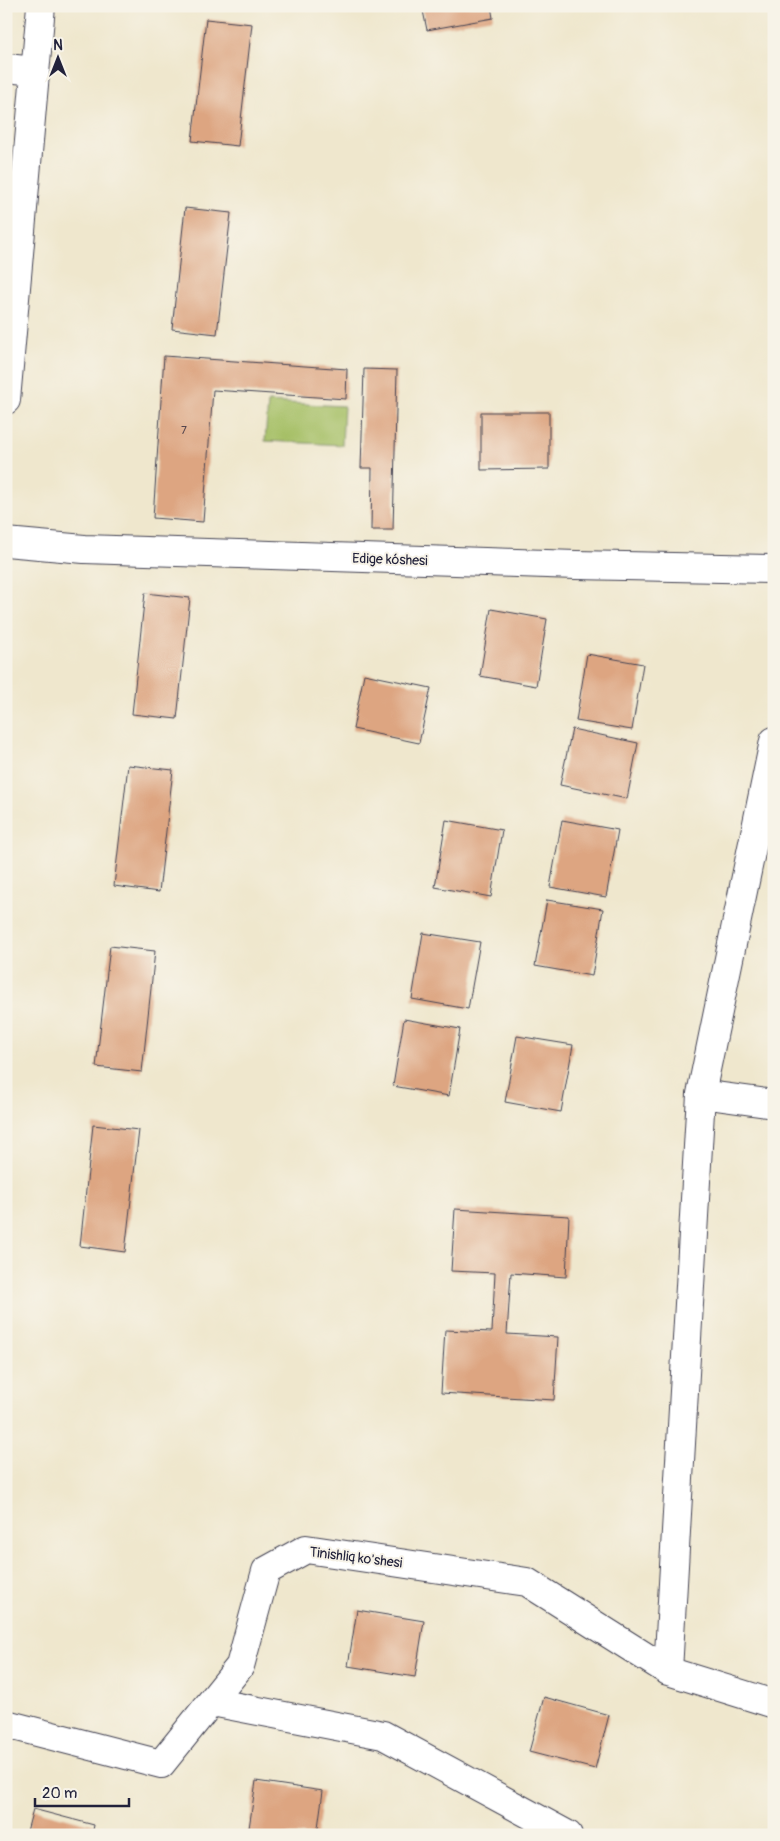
<svg xmlns="http://www.w3.org/2000/svg" width="780" height="1841" viewBox="0 0 780 1841" font-family="Pangolin,sans-serif">
  <style>
    .green { fill: #a5bf65; stroke: #647050 }
    .building { fill: #dda581 }
    .lines { fill: none; stroke-linecap: round; stroke-linejoin: round }
    .minor-casing { stroke: #414051; stroke-width: 30 }
    .major-casing { stroke: #414051; stroke-width: 30 }
    .minor { stroke: #fff; stroke-width: 28 }
    .major { stroke: #fff; stroke-width: 28 }
    .labels { text-anchor: middle; stroke-width: 4; stroke-linejoin: round; paint-order: stroke }
    .number-label { font-size: 11px; fill: #51434c }
    .street-label { font-size: 14px; fill: #22223b; stroke: #f7f3e8 }
  </style>
  <rect width="100%" height="100%" fill="#f7f3e8"/>
  <filter id="ink" filterUnits="userSpaceOnUse"><feTurbulence type="fractalNoise" baseFrequency=".02" numOctaves="2"/><feDisplacementMap in="SourceGraphic" scale="10" xChannelSelector="R" yChannelSelector="G"/><feConvolveMatrix kernelMatrix="1 2 1 2 8 2 1 2 1" color-interpolation-filters="sRGB"/></filter>
  <filter id="wash" filterUnits="userSpaceOnUse"><feTurbulence type="fractalNoise" baseFrequency=".0096" numOctaves="4" result="noise"/><feDisplacementMap in="SourceGraphic" scale="20" xChannelSelector="R" yChannelSelector="G"/><feGaussianBlur stdDeviation="1.12" result="paint"/><feColorMatrix in="noise" values="0 0 0 0 0 0 0 0 0 0 0 0 0 0 0 0 0 1.4 0 .05"/><feComposite in="paint" operator="in"/></filter>
  <g filter="url(#wash)">
    <rect width="100%" height="100%" fill="#efe7cd"/>
    <!-- green -->
    <path class="green" d="M268,402l76,4 -2,39 -77,-4z"/>
    <g id="blocks">
      <!-- building -->
      <path class="building" d="M422,6h69l2,12 -66,12z
        M206,19l46,5 -14,122 -46,-5z
        M185,208l46,5 -14,121 -45,-5z
        M164,356l183,13 -1,30 -133,-9 -10,132 -50,-4z
        M364,369l33,1 -4,160h-22l1,-62h-11z
        M481,412h68v57l-68,1z
        M145,593l45,5 -13,121 -45,-5z
        M491,609l56,10 -11,67 -56,-10z
        M587,654l56,10 -11,66 -56,-9z
        M364,674l67,14 -12,55 -66,-14z
        M572,729l66,14 -11,56 -67,-14z
        M128,765l45,5 -14,122 -45,-6z
        M446,820l56,10 -11,67 -56,-10z
        M562,820l56,10 -12,67 -56,-10z
        M547,900l56,9 -11,67 -57,-10z
        M423,933l57,9 -12,67 -56,-10z
        M110,946l45,5 -13,121 -46,-5z
        M404,1019l56,10 -11,67 -56,-10z
        M517,1036l56,9 -12,67 -56,-10z
        M93,1125l46,5 -14,122 -45,-6z
        M455,1209l114,7 -3,61 -55,-4 -4,61 51,3 -4,63 -113,-7 4,-63 47,2 3,-59 -44,-2z
        M357,1610l67,11 -9,56 -67,-11z
        M544,1697l65,18 -14,54 -66,-17z
        M256,1781l67,10 -6,44h-69z
        M33,1809l61,16 -2,10h-66z"/>
    </g>
  </g>
  <g filter="url(#ink)">
    <use href="#blocks" fill-opacity="0" stroke="#414051" stroke-width="1"/>
    <g class="lines">
      <!-- minor casing -->
      <g class="minor-casing">
        <path id="minor" d="M6,542l78,7 492,16 198,4
          M701,1094l73,10
          M668,1671l33,-577 73,-353
          M212,1702l171,33 185,100
          M6,1724l155,40 79,-98 26,-95 40,-22 221,33 141,89 106,33"/>
      </g>
      <!-- major casing -->
      <g class="major-casing">
        <path id="major" d="M6,68l29,3
          M6,400l35,-394"/>
      </g>
      <!-- minor -->
      <use href="#minor" class="minor"/>
      <!-- major -->
      <use href="#major" class="major"/>
    </g>
  </g>
  <g class="labels">
    <!-- number labels -->
    <g class="number-label">
      <text x="184" y="434">7</text>
    </g>
    <!-- street labels -->
    <g class="street-label">
      <text transform="translate(390 559) rotate(2)" y="5">Edige kóshesi</text>
      <text transform="translate(356 1557) rotate(7)" y="5">Tinishliq ko'shesi</text>
    </g>
  </g>
  <!-- margin -->
  <rect width="780" height="1841" fill="none" stroke="#f7f3e8" stroke-width="25"/>
  <!-- north arrow -->
  <g transform="translate(58 58)" stroke="#f7f3e8" stroke-width="4" paint-order="stroke">
  <path d="M0-4L9 19L0 12L-9 19Z" fill="#22223b"/>
  <text y="-8" font-size="14" font-weight="bold" text-anchor="middle" fill="#22223b">N</text>
  </g>
  <!-- scale -->
  <path d="M35 1798v8h94v-8" fill="none" stroke="#22223b" stroke-width="2.5"/>
  <text x="42" y="1798" font-size="15" fill="#22223b" stroke="#f7f3e8" stroke-width="4" paint-order="stroke">20 m</text>
</svg>
